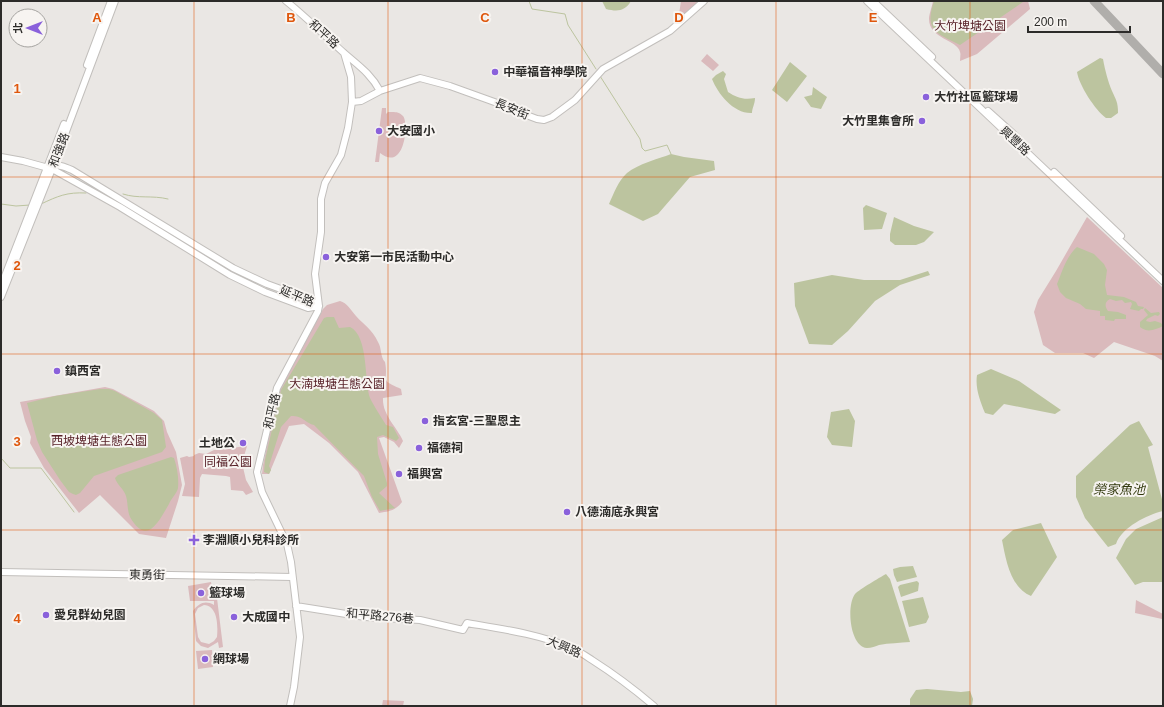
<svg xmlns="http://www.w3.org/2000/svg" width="1164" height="707" viewBox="0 0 1164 707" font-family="Arial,'Noto Sans TC',sans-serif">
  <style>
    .green { fill: #dababc; fill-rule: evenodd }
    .water { fill: #bcc49f }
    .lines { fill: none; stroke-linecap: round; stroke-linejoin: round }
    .stream { stroke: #bcc49f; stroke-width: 1 }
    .taxiway { stroke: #b0aeab; stroke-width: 9 }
    .secondary-casing { stroke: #c2bfbc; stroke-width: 8 }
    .secondary { stroke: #fff; stroke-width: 6 }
    .grid { fill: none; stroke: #df570d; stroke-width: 1; stroke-opacity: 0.55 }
    .poi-dot { fill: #8a61db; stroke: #f7f4f1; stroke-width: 1.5 }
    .labels { text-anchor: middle; stroke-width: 4; stroke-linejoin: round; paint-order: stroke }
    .park-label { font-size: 12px; fill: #582229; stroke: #f7f4f1 }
    .street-label { font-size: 12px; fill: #2c2b29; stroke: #f7f4f1 }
    .poi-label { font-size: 12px; font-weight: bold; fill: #2c2b29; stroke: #f7f4f1; text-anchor: start }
    .water-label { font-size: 13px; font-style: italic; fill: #333a0f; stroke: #f7f4f1 }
    .grid-label { font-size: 13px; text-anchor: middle; font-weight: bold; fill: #df570d; stroke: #f7f4f1; stroke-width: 4; stroke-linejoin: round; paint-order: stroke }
  </style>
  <rect width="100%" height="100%" fill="#eae7e4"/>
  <!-- green -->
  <path class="green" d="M681,1h18l-21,20z
    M933,1h95l2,8 -53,45 -17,7c0,-3 1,-7 0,-9 -2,-12 -31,-13 -31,-33 0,-5 3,-12 4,-18z
    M707,54l12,11 -6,6 -12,-10z
    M382,108h4v6l2,-2c5,0 11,-1 15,4 6,6 2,57 -23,37l-1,9h-4z
    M1087,217l76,71v73l-8,-5 -41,-14 -20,16 -11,-5h-28l-12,-8 -9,-33 4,-12 18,-29z
    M340,301c7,2 11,9 16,15 8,9 16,13 22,26 4,6 2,15 7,20 4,20 -7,17 16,27l1,6 -19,3c-1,17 14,29 20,43l-4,7 -5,-6 -10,-5 -5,1 23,64c-7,9 -12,9 -23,11l-21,-41 -29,-29 -25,-19 -15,2 -20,48h-7l1,-9 16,-76 44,-80 4,-4z
    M105,387l8,2 41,22 10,10 3,11 9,20 6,33 -4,16 -12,37 -27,-4 -39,-39 -21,18 -35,-45 -14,-25 1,-6 -6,-16 -5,-19z
    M247,446l-5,17 4,17 7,12 -7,3 -3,-4 -12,-1 -1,-13 -4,-1 -24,-2 -2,4 -1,19 -17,-1 3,-12 -5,-26 7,-2 2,1 5,-1v-1l5,-2 7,1 8,-4z
    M211,582l3,17 -1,-9h3l7,57 -4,1 -1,-6 -10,6 -7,-2 -5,-5 -3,-30c6,-8 12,-11 21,-6v-4h-24l-2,-15zM204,605c14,1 14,21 13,32l-3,4 -5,3 -8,-2 -3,-5 -3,-23 3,-6z
    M1136,600l27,14 -1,5 -27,-6z
    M212,650l1,17 -15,2 -2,-18z
    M383,700l21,1 -1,5h-21z"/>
  <!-- water -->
  <path class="water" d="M602,1h29c-6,10 -13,11 -25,8z
    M934,1h89v1l-63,43c-24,-12 -36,-14 -26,-44z
    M1100,58l3,1c2,11 5,23 9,32 4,9 6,11 6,22l-7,5h-5c-11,-8 -27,-33 -29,-46z
    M790,62l17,14 -20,26 -15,-12z
    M723,71l3,3 -2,5 4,13c9,6 16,8 27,6 0,6 -3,10 -3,15 -18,1 -34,-19 -40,-34l4,-4z
    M813,87l14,10 -6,12 -10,-2 -7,-10 8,-2z
    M671,154l13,3 30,4 1,9 -25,7 -32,37 -15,7 -34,-17c5,-11 9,-23 18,-31 11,-9 31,-14 44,-19z
    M866,205l21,8 -5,16 -18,1 -1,-22z
    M894,217l20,9 20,6 -10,10 -8,3h-21l-5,-4v-7z
    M1077,247l17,7 10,10 3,6 -2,15 2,10 17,2 12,5 2,4 6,1 -1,2h-2l-2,2 -9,-2 2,-5 -1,-2 -6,1 -3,-3 -6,1 -6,-2c-6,3 -5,8 -2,12l10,1 8,3v4h-11l-1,2 -9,-1v-4h-5v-5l-14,-2 -6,-5 -14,-6 -6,-6 -3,-8c5,-12 9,-27 20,-37z
    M928,271l2,4 -30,10 -25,16 -27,30 -16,14 -23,-1 -14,-38 -1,-23 38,-8 32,5h36z
    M1145,308l6,5 8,-1 1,2 -2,2 -3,-1 -8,4 -1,2 4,1 5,-1 6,2 2,3c-8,4 -16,7 -23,1v-5l8,-7 -4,-5z
    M327,317h7l5,11 11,-1c19,9 14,55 20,71 4,8 11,19 16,27l7,2 6,11 -3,3 -13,-6 -6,2 1,17 9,29v3l-8,7 16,15 -15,3 -8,-14 -8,-21 -50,-51c-11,-3 -10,-9 -23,-9l-10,11 -12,39 2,4 -2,4 -5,-2 1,-12 16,-70 43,-72z
    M991,369l28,12 42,29 -6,4 -51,-10 -11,11 -8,-2c-5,-12 -10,-25 -8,-38z
    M100,389h9l6,2 39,22 8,7 4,27 -4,5 -68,24 -14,17 -4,2 -3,-1 -4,-2 -9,-12 -18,-28 -5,-12 -10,-37 28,-7z
    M849,409l6,12 -3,26 -20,-2 -5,-8 4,-25z
    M1139,421l14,24 -5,2 15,56v8c-16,4 -41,16 -47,33l-8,3 -23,-29 -9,-21v-21l54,-51z
    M171,457l3,1c3,9 5,20 4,30 -1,5 -7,11 -9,16 -10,17 -22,43 -39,13 -3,-7 -2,-15 -4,-21 -2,-7 -9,-11 -11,-18l3,-3z
    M1163,517v65h-20l-8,3 -19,-27 10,-19 10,-10z
    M1041,523l16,34 -26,39c-21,-9 -25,-36 -29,-56l11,-10z
    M913,566l4,11 -20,5 -3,-7 -1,-6 7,-2z
    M886,574l4,5 20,63c-10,1 -21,1 -31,3 -3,1 -8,3 -12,3 -17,-1 -21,-42 -12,-54 5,-5 24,-16 31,-20z
    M917,581l2,2 -1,8 -17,6 -3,-10 2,-2z
    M923,597l6,20 -3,6 -17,4 -7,-26z
    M927,689l34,3 9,-1 3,8 -1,7h-62v-7l6,-9z"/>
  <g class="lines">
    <!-- stream -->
    <path class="stream" d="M529,1l3,8 33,5 3,11 28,44
      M600,76l40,63 2,9 3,3 22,-6 4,9
      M123,194c15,5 29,1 45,5
      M1,204l15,2 14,-1
      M41,204c17,-8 26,-12 45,-11
      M1,458l9,10h31l33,44"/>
    <!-- taxiway -->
    <path class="taxiway" d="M1094,1l69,73"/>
    <!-- secondary casing -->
    <g class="secondary-casing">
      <path id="secondary" d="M286,1c20,16 39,35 58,52 15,13 27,21 36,38
        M867,1l296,280
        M873,1l59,56
        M87,65l24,-64
        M352,102l9,-1 19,-10 40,-13 30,8 50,18 29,12 8,3 7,1 8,-3 23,-17 28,-31 67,-38 34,-30
        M988,111l30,27
        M1,157l22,4 29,8 68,38 110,68 35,17 43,16 11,-2
        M51,166c7,-2 14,1 21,4l161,98 34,16 41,15 11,7
        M1054,172l67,64
        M1,286l63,-162
        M1,297l51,-128 63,-168
        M1,572l291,5
        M296,606l69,11 55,3 43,10 4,-7c35,6 72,11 104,25 8,3 15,8 21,12 22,14 42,29 62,46
        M290,706l4,-19 6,-50 -9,-75 -4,-18 -25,-52 -5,-20 20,-84 41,-77 1,-5 -4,-32 6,-42v-33l4,-16 16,-28 7,-27 4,-26 -1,-25 -7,-24"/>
    </g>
    <!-- secondary -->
    <use href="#secondary" class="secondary"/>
  </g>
  <!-- grid -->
  <path class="grid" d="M194,1v705M388,1v705M582,1v705M776,1v705M970,1v705M1,177h1162M1,354h1162M1,530h1162"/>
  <!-- markers -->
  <g class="poi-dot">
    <circle cx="495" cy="72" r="4"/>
    <circle cx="926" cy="97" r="4"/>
    <circle cx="922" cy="121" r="4"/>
    <circle cx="379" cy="131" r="4"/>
    <circle cx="326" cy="257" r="4"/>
    <circle cx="57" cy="371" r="4"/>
    <circle cx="425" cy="421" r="4"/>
    <circle cx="243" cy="443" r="4"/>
    <circle cx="419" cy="448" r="4"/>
    <circle cx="399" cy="474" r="4"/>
    <circle cx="567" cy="512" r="4"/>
    <path d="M192 534h4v4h4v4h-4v4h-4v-4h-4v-4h4z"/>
    <circle cx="201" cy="593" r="4"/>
    <circle cx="46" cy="615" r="4"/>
    <circle cx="234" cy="617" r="4"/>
    <circle cx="205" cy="659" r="4"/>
  </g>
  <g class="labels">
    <!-- park labels -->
    <g class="park-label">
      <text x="970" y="30">大竹埤塘公園</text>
      <text x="337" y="388">大湳埤塘生態公園</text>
      <text x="99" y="445">西坡埤塘生態公園</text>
      <text x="228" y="466">同福公園</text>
    </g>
    <!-- street labels -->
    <g class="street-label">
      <text transform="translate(324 34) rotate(43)" y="4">和平路</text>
      <text transform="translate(512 109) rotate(22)" y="4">長安街</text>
      <text transform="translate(1015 141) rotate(43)" y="4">興豐路</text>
      <text transform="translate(59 150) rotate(-69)" y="4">和強路</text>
      <text transform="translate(297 296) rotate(23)" y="4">延平路</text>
      <text transform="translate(272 411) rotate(-77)" y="4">和平路</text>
      <text transform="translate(147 575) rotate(1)" y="4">東勇街</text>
      <text transform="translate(380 616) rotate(5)" y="4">和平路276巷</text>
      <text transform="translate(564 647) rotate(23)" y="4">大興路</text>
    </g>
    <!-- poi labels -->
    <g class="poi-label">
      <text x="503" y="76">中華福音神學院</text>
      <text x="934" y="101">大竹社區籃球場</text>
      <text x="914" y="125" text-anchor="end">大竹里集會所</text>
      <text x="387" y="135">大安國小</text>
      <text x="334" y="261">大安第一市民活動中心</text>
      <text x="65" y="375">鎮西宮</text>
      <text x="433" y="425">指玄宮-三聖恩主</text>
      <text x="235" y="447" text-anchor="end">土地公</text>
      <text x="427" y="452">福德祠</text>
      <text x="407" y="478">福興宮</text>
      <text x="575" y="516">八德湳底永興宮</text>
      <text x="203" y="544">李淵順小兒科診所</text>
      <text x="209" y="597">籃球場</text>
      <text x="54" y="619">愛兒群幼兒園</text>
      <text x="242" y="621">大成國中</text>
      <text x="213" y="663">網球場</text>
    </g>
    <!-- water labels -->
    <g class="water-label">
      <text x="1119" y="494">榮家魚池</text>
    </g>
  </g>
  <g class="grid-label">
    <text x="97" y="22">A</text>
    <text x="291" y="22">B</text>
    <text x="485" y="22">C</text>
    <text x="679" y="22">D</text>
    <text x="873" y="22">E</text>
    <text x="17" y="93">1</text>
    <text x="17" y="270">2</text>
    <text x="17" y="446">3</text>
    <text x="17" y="623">4</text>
  </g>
  <!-- border -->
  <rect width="1164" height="707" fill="none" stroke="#2c2b29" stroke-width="4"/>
  <!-- north arrow -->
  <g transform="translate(28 28) rotate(270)"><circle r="19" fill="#f7f4f1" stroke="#a6a4a1"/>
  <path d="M0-3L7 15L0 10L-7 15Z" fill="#8a61db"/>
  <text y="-6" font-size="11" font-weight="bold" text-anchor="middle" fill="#2c2b29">北</text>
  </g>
  <!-- scale -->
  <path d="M1028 26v6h102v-6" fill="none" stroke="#2c2b29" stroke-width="2"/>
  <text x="1034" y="26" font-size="12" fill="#2c2b29" stroke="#f7f4f1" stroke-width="3" paint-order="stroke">200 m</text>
</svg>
